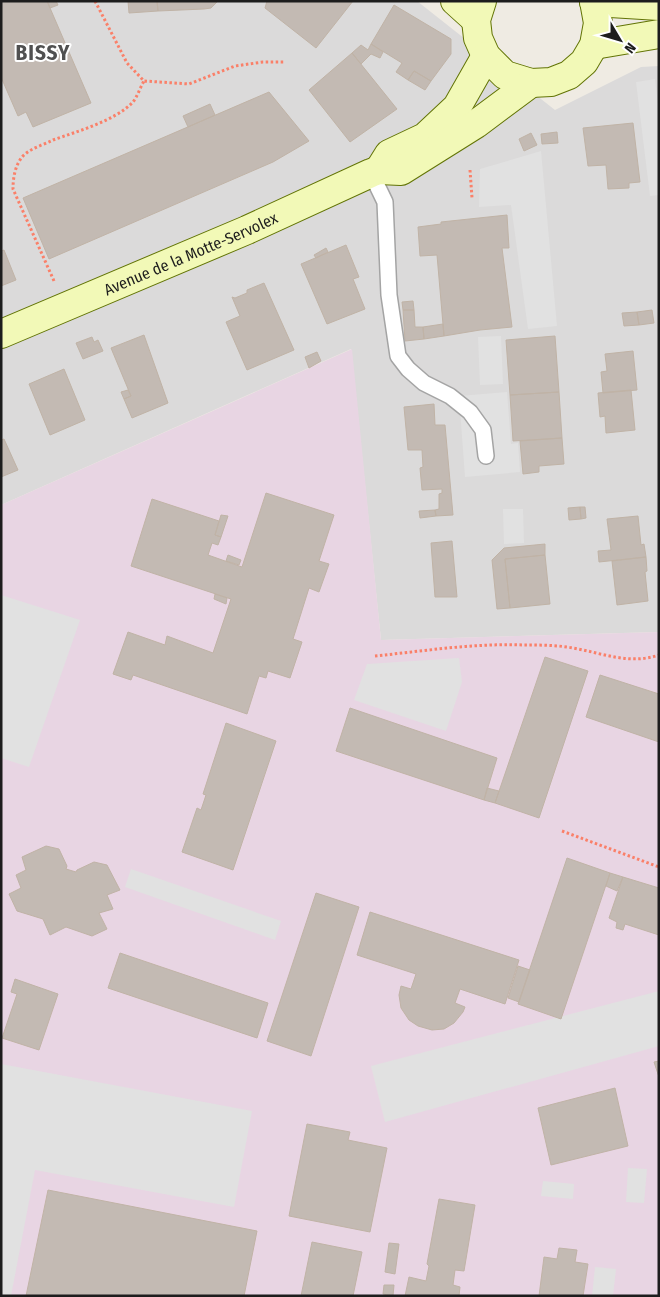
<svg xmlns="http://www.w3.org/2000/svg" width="660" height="1297" viewBox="0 0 660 1297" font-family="'Fira Sans Condensed',sans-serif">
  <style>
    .residential { fill: #dbdada }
    .industrial { fill: #e8d5e3 }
    .parking { fill: #e1e1e1 }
    .building { fill: #c3bab3; stroke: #c0b3a6 }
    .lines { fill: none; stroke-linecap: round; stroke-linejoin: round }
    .service-casing { stroke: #a4a4a4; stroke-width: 18 }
    .secondary-casing { stroke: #627405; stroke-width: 30 }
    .path { stroke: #fa8069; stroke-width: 3; stroke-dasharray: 2.5 2.5; stroke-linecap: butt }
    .service { stroke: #fff; stroke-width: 15 }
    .secondary { stroke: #f2f9b7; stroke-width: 28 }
    .labels { text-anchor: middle; stroke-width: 4; stroke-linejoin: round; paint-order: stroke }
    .street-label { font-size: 16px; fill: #1d1d1d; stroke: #fff }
    .district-label { font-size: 21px; font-weight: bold; letter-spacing: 1px; fill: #505050; stroke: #fff }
  </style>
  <rect width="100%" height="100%" fill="#efebe3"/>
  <!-- residential -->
  <path class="residential" d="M1,1h416l138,109 86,-43 18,-1v566l-278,8 -30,-291 -350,156z"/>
  <!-- industrial -->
  <path class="industrial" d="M352,349l29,291 278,-8v664h-658v-791z"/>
  <!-- parking -->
  <path class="parking" d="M655,79l4,32v84l-9,1 -14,-114z
    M541,151l16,175 -29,3 -17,-124 -32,2 1,-38z
    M501,336l2,48 -23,1 -2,-48z
    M507,392l4,52 7,-1 2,29 -55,5 -6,-81z
    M503,509h20l1,34 -20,1z
    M1,595l79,25 -51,147 -28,-9z
    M459,658l3,24 -16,49 -92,-31 13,-36z
    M131,869l150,52 -6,19 -150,-53z
    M659,991v55l-274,76 -14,-56z
    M1,1064l251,47 -18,96 -199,-37 -24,126h-10z
    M628,1168l19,1 -3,34 -18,-1z
    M543,1181l31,3 -1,15 -32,-3z
    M595,1267l21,2 -3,27h-21z"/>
  <!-- building -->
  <path class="building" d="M1,1h46l44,102 -58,24 -7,-15 -8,4 -17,-39z
    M47,1h9l2,4 -8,3z
    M128,1h29l1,10 -29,2z
    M157,1h60v1l-6,6 -7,1 -46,2z
    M267,1h86l-37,47 -51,-40z
    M394,5l57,34v15l-20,27 -17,-10 -6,9 -12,-8 6,-9 -31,-19z
    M371,44l12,8 -3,6 -9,-4 -10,10 -9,-11 9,-8 7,5z
    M352,53l45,56 -47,33 -41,-52z
    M414,71l17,10 -6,9 -17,-10z
    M269,92l40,49 -36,21 -224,97 -26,-61z
    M210,104l5,11 -27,12 -5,-11z
    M633,123l7,59 -11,1v5l-21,1 -2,-24 -18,1 -5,-38z
    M557,132l1,11 -16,1 -1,-10z
    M531,133l6,12 -13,6 -5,-12z
    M507,215l2,33h-7l10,79 -32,3 -36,6 -7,-81 -17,1 -2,-29 23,-3v-2z
    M346,245l13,32 -6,2 12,30 -38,15 -26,-60z
    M326,248l2,4 -12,6 -2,-3z
    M4,250l12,30 -15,6v-35z
    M264,283l30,67 -47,20 -21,-48 14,-6 -8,-19 3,1 12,-5v-3z
    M413,301l1,9h-11l-1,-8z
    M403,310h11l1,17h8l1,12 -19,2z
    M652,310l2,13 -15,2 -2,-13z
    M637,312l2,13 -15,1 -2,-13z
    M443,324l1,12 -20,3 -1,-12z
    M144,335l24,68 -36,15 -8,-19 7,-3 -20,-48z
    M555,336l4,56 -49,3 -4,-55z
    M92,337l2,5 4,-2 5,11 -20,8 -7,-16z
    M633,351l4,39 -34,3 -2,-21 6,-1 -2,-17z
    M317,352l4,9 -12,7 -4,-11z
    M64,369l21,51 -35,15 -21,-51z
    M128,390l3,6 -7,3 -3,-7z
    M631,390l4,40 -29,3 -1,-17 -5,1 -2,-24z
    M559,392l3,46 -49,3 -3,-46z
    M434,404l1,21h10l8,90 -17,1 -1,-6 4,-1v-15l3,-1v-4l-20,1 -2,-22 3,-1 -1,-17h-14l-4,-43z
    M562,438l2,26 -25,2v6l-16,2 -3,-33z
    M4,439l14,31 -17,7v-37z
    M266,493l68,22 -15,46 10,3 -10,28 -10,-4 -16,51 9,3 -12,36 -22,-7 -2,7 -7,-2 -12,38 -114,-39 -2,5 -18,-6 15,-42 37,13 2,-9 46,17 18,-54 -100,-33 21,-67 67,22 -4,14 6,2 -3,8 -6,-2 -4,12 34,12z
    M580,507l1,12 -12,1 -1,-12z
    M580,507h5l1,11 -5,1z
    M435,510l1,6 -16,2 -1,-7z
    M221,515l7,1 -7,21 -6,-2z
    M638,516l3,29 3,-1 2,13 -47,5 -1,-11 13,-1 -4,-31z
    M452,541l5,56h-22l-4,-54z
    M545,544v11l-40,4 5,49 -13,1 -5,-49 12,-12z
    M228,555l13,5 -2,5 -13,-4z
    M545,555l5,49 -40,4 -5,-49z
    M646,557l1,14 -2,1 3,29 -31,4 -5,-44z
    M215,594l12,4 -1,6 -12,-5z
    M545,657l43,14 -49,147 -44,-15z
    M600,675l59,19v48l-73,-25z
    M350,708l147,50 -13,42 -148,-49z
    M226,723l50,18 -43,129 -51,-18 15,-44 4,2 5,-15 -3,-1z
    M487,788l12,3 -4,12 -11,-3z
    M46,846l13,3 8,17 -1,3 10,3 1,-2 17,-8 13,3 13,25 -13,5 6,14 -14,4 8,16 -15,7 -26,-9 -16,8 -7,-16 -26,-8 -8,-17 12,-6 -5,-13 10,-5 -4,-13z
    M567,858l43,15 -49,146 -43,-15z
    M610,873l13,4 -6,14 -11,-5z
    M623,877l36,11v47l-34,-11 -2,6 -7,-2 1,-6 -8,-4z
    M316,893l43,14 -48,149 -44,-15z
    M370,912l149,48 -14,44 -45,-15 -5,14 10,4 -2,5 -9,11 -10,6 -12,1 -14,-4 -9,-6 -8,-12 -2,-13 2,-9 10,3 5,-15 -59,-19z
    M120,953l148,50 -11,35 -149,-50z
    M518,966l12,4 -11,32 -11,-4z
    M15,979l43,15 -19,56 -37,-12 15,-44 -6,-2z
    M659,1061v16l-5,-15z
    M615,1088l13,58 -77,19 -13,-57z
    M307,1124l43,8 -2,8 39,8 -17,84 -81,-16z
    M48,1190l209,41 -13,65h-218z
    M439,1199l36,6 -11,66 -9,-1 -2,15 7,2 -1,9h-54l4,-19 17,4 3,-15 -2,-2z
    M312,1242l50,10 -9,44h-52z
    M389,1243l10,1 -4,30 -10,-2z
    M559,1248l18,2 -2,12 13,2 -5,32h-44l5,-39 13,2z
    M384,1285h10l-1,11 -10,-2z"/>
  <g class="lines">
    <!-- service casing -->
    <g class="service-casing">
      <path id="service" d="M371,173l14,29 4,93 9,61 10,13 16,14 26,13 20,16 13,18 3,26"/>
    </g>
    <!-- secondary casing -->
    <g class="secondary-casing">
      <g id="secondary">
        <path d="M455,1l21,19"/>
        <path d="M482,1l-6,19 2,18 8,18 19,19 26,8 20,-1 18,-7 15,-13 10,-17 4,-22 -4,-22"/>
        <path d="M594,2l65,4"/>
        <path d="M594,45l65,-11"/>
        <path d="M379,170l10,-16 36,-17 32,-30 29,-51"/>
        <path id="s1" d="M1,334l246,-104 124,-57 8,-3 22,1 75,-47 55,-41"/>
      </g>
    </g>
    <!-- path -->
    <path class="path" d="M95,1l32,62 17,18 45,3 46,-18 28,-4h22
      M470,170l2,28
      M54,281l-41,-92c0,-11 2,-24 10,-33 8,-8 20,-11 30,-16 25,-9 62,-19 80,-38 4,-5 7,-14 11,-21
      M375,656c49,-5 99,-13 149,-11 16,0 33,0 49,3 29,5 56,17 86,7
      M562,831l97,36"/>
    <!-- service -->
    <use href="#service" class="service"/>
    <!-- secondary -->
    <use href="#secondary" class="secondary"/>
  </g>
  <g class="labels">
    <!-- street labels -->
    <g class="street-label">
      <text dy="6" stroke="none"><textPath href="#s1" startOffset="206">Avenue de la Motte-Servolex</textPath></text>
    </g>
    <!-- district labels -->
    <g class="district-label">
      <text x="43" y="60">BISSY</text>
    </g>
  </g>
  <!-- border -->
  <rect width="660" height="1297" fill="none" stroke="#1d1d1d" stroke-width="5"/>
  <!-- north arrow -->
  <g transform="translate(620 40) rotate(128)" stroke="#ffffff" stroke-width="4" paint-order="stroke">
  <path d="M0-4L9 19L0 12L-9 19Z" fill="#1d1d1d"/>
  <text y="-8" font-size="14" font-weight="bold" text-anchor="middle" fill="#1d1d1d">N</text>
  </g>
</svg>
